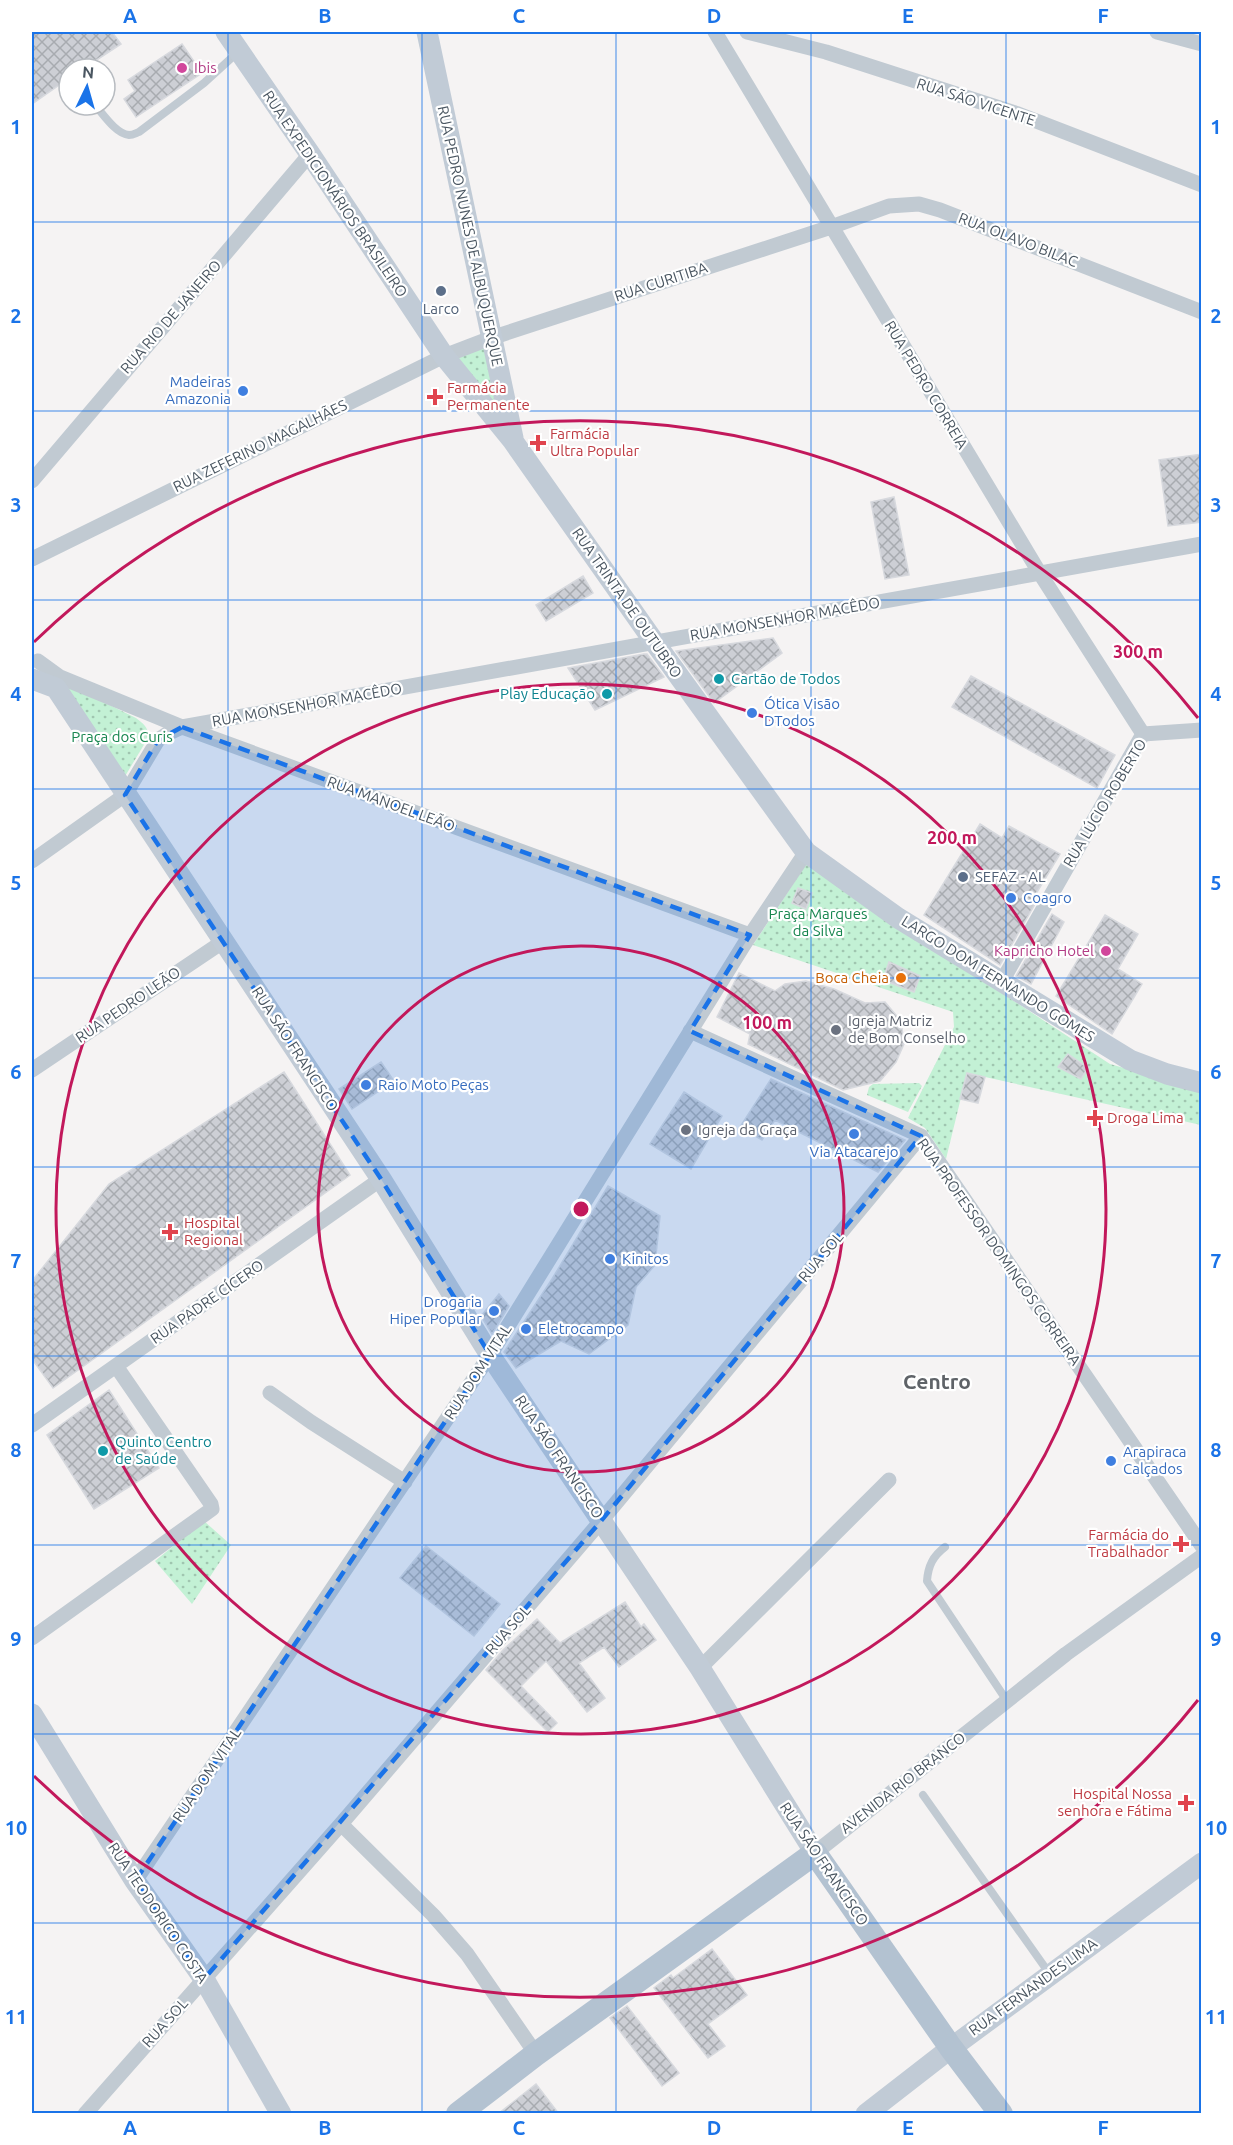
<svg xmlns="http://www.w3.org/2000/svg" width="1233" height="2145" viewBox="0 0 1233 2145" font-family="Ubuntu,sans-serif">
  <style>
    .park { fill: url(#park-dots) }
    .building { fill: url(#building-cross-hatch); stroke: #d7d9de; stroke-width: 1.5 }
    .lines { fill: none; stroke-linecap: round; stroke-linejoin: round }
    .lane { stroke: #c1cad2; stroke-width: 8 }
    .street { stroke: #c1cad2; stroke-width: 15 }
    .secondary { stroke: #c1cbd6; stroke-width: 21 }
    .primary { stroke: #b3c2d1; stroke-width: 24 }
    .marked { fill: #1a73e8; fill-opacity: 0.2; stroke: #1a73e8; stroke-width: 4.5; stroke-dasharray: 12 8; stroke-linejoin: round }
    .grid { fill: none; stroke: #1a73e8; stroke-width: 1.5; stroke-opacity: 0.55 }
    .ring { fill: none; stroke: #c2185b; stroke-width: 3 }
    .hotel-dot { fill: #d1479c; stroke: #fff; stroke-width: 2 }
    .service-dot { fill: #5c6f8a; stroke: #fff; stroke-width: 2 }
    .shop-dot { fill: #3f7fe0; stroke: #fff; stroke-width: 2 }
    .health-dot { fill: #e0444e; stroke: #fff; stroke-width: 2 }
    .culture-dot { fill: #0f9aa8; stroke: #fff; stroke-width: 2 }
    .food-dot { fill: #e8710a; stroke: #fff; stroke-width: 2 }
    .worship-dot { fill: #6b7280; stroke: #fff; stroke-width: 2 }
    .labels { text-anchor: middle; stroke-width: 4.5; stroke-linejoin: round; paint-order: stroke }
    .hotel-label { font-size: 15px; fill: #b23c85; stroke: #fff; text-anchor: start }
    .street-label { font-size: 15px; fill: #4a5661; stroke: #fff }
    .service-label { font-size: 15px; fill: #4e5e75; stroke: #fff }
    .shop-label { font-size: 15px; fill: #366cbe; stroke: #fff; text-anchor: start }
    .health-label { font-size: 15px; fill: #be3a42; stroke: #fff; text-anchor: start }
    .culture-label { font-size: 15px; fill: #0d838f; stroke: #fff; text-anchor: start }
    .park-label { font-size: 15px; fill: #17864f; stroke: #fff }
    .food-label { font-size: 15px; fill: #c56008; stroke: #fff; text-anchor: end }
    .worship-label { font-size: 15px; fill: #5b616d; stroke: #fff; text-anchor: start }
    .district-label { font-size: 21px; font-weight: bold; fill: #5f6368; stroke: #fff }
    .centre { fill: #c2185b; stroke: #fff; stroke-width: 3 }
    .ring-label { font-size: 18px; text-anchor: middle; font-weight: bold; fill: #c2185b; stroke: #fff; stroke-width: 4.5; stroke-linejoin: round; paint-order: stroke }
    .neatline { fill: none; stroke: #1a73e8; stroke-width: 2 }
    .grid-label { font-size: 20px; text-anchor: middle; font-weight: bold; fill: #1a73e8 }
  </style>
  <defs>
    <pattern id="park-dots" width="8" height="8" patternUnits="userSpaceOnUse" patternTransform="scale(1.5)"><rect width="8" height="8" fill="#c3f1d5"/><path d="M2 2h.1M6 6h.1" fill="none" stroke="#a0c6b0" stroke-width="1.8" stroke-linecap="round"/></pattern>
    <pattern id="building-cross-hatch" width="8" height="8" patternUnits="userSpaceOnUse" patternTransform="scale(1.5)"><rect width="8" height="8" fill="#cdcfd5"/><path d="M0 0l8 8M0 8l8-8" fill="none" stroke="#a8abb0"/></pattern>
  </defs>
  <rect width="100%" height="100%" fill="#f5f3f3"/>
  <!-- park -->
  <path class="park" d="M491,338l22,103 -69,-85z
    M51,676l85,42c8,6 13,10 12,20l-24,40z
    M807,863l62,43 241,158 91,26v35l-234,-52 -21,86 -21,-31 -17,-10 46,-91 -1,-15 -200,-67z
    M919,1083l3,3 -14,26 -41,-17 2,-8 4,-3z
    M204,1521l27,24 -39,59 -37,-43z"/>
  <!-- building -->
  <path class="building" d="M32,32h80l9,12 -38,25h-14v9l-37,26z
    M182,44l20,29 -66,44 -12,-18 11,-8 -7,-11z
    M1202,454v68l-34,4 -9,-66z
    M894,497l15,78 -24,4 -14,-77z
    M583,576l10,17 -47,28 -10,-16z
    M773,638l9,15 -68,50 -38,-52z
    M644,654h3l17,23 -69,33 -27,-42z
    M971,676l144,79 -18,33 -145,-81z
    M980,824l22,14 7,-12 51,28 -29,48 4,2 -35,61 -76,-50z
    M798,888l14,5 -6,16 -14,-6z
    M1052,914l12,8 -33,62 -15,-8z
    M1105,915l33,19 -20,35 24,15 -30,50 -56,-38z
    M889,962l31,14 -6,16 -31,-12z
    M739,973l36,18 10,-7 21,-3 28,8 31,14 20,-1 16,19 3,23 -8,18 -16,19 -37,9 -95,-46 2,-10 -33,-17z
    M1068,1054l20,14 -7,11 -23,-12z
    M381,1062l13,19 -42,28 -13,-20z
    M284,1072l66,103 -297,213 -21,-29v-78l77,-97z
    M967,1073l18,4 -7,26 -18,-4z
    M771,1079l134,61 -27,32 -103,-52 -13,20 -22,-13z
    M684,1092l38,24 -31,53 -41,-25z
    M608,1186l52,30 -5,49 -19,22 -8,38 -39,29 -28,-13 -45,27 -12,-16 48,-73z
    M499,1294l10,12 -17,28 -11,-18z
    M109,1390l50,78 -65,41 -47,-74z
    M426,1546l74,58 -26,32 -74,-58z
    M625,1602l16,25 3,-3 12,16 -37,27 -15,-20 -25,16 26,35 -18,14 -41,-51 -25,25 36,37 -9,9 -62,-62 17,-20 34,-31 23,24z
    M712,1949l35,46 -39,29 17,22 -17,12 -54,-70 17,-13 2,3z
    M627,2006l52,67 -17,13 -52,-68z
    M536,2084l23,30h-61z"/>
  <g class="lines">
    <!-- lane -->
    <path class="lane" d="M95,105c8,9 21,29 34,30 4,0 7,-2 10,-3l65,-49 34,-31
      M945,1547c-12,9 -17,19 -18,34l80,120
      M923,1795l126,178"/>
    <!-- street -->
    <path class="street" d="M715,32l324,540 104,162
      M747,32l79,20 192,62 184,71
      M1157,32l45,12
      M32,481l278,-327
      M32,559l412,-203 47,-18 340,-111 58,-21 30,-2 21,6 262,102
      M38,661l22,16 122,50 568,208
      M1143,734l59,-4
      M32,861l93,-66 33,-55 9,-6 15,-7 1020,-183
      M1001,983l142,-249
      M690,1031l231,105 281,410
      M32,1070l192,-129
      M270,1393l41,29 94,60
      M32,1425l349,-246
      M32,1638l180,-129 -1,-5 -95,-138
      M700,1668l189,-188
      M341,1824l92,91 34,39 69,100
      M815,1853l251,-199 136,-98
      M135,1881l355,-526 255,-412 61,-91
      M85,2114l256,-290 260,-303 320,-385"/>
    <!-- secondary -->
    <path class="secondary" d="M226,32l84,122 134,202 69,85 142,202 151,209 92,66 232,142 37,14 35,9
      M427,32l86,406
      M32,679l24,9 325,491 109,176 210,313 115,185
      M32,1714l103,167 69,98 77,135
      M866,2114l85,-66 251,-185"/>
    <!-- primary -->
    <path class="primary" d="M458,2114l78,-60 279,-201 136,195 50,66"/>
  </g>
  <!-- marked area -->
  <path class="marked" d="M182,727l568,208 -60,96 231,105 -320,385 -397,458 -69,-98 355,-526 -109,-176 -256,-384 33,-55z"/>
  <!-- grid -->
  <path class="grid" d="M228,32v2082M422,32v2082M616,32v2082M811,32v2082M1006,32v2082M32,222h1170M32,411h1170M32,600h1170M32,789h1170M32,978h1170M32,1167h1170M32,1356h1170M32,1545h1170M32,1734h1170M32,1923h1170"/>
  <!-- distance rings -->
  <g class="ring">
    <circle cx="581" cy="1209" r="263"/>
    <circle cx="581" cy="1209" r="525"/>
    <path d="M1198 1700A788 788 0 0 1 34 1776M34 642A788 788 0 0 1 1198 718"/>
  </g>
  <!-- markers -->
  <g class="hotel-dot">
    <circle cx="182" cy="68" r="6"/>
    <circle cx="1106" cy="951" r="6"/>
  </g>
  <g class="service-dot">
    <circle cx="441" cy="291" r="6"/>
    <circle cx="963" cy="877" r="6"/>
  </g>
  <g class="shop-dot">
    <circle cx="243" cy="391" r="6"/>
    <circle cx="752" cy="713" r="6"/>
    <circle cx="1011" cy="898" r="6"/>
    <circle cx="366" cy="1085" r="6"/>
    <circle cx="854" cy="1134" r="6"/>
    <circle cx="610" cy="1259" r="6"/>
    <circle cx="494" cy="1311" r="6"/>
    <circle cx="526" cy="1329" r="6"/>
    <circle cx="1111" cy="1461" r="6"/>
  </g>
  <g class="health-dot">
    <path d="M432 388h6v6h6v6h-6v6h-6v-6h-6v-6h6z"/>
    <path d="M535 434h6v6h6v6h-6v6h-6v-6h-6v-6h6z"/>
    <path d="M1092 1109h6v6h6v6h-6v6h-6v-6h-6v-6h6z"/>
    <path d="M167 1223h6v6h6v6h-6v6h-6v-6h-6v-6h6z"/>
    <path d="M1178 1535h6v6h6v6h-6v6h-6v-6h-6v-6h6z"/>
    <path d="M1183 1794h6v6h6v6h-6v6h-6v-6h-6v-6h6z"/>
  </g>
  <g class="culture-dot">
    <circle cx="719" cy="679" r="6"/>
    <circle cx="607" cy="694" r="6"/>
    <circle cx="103" cy="1451" r="6"/>
  </g>
  <circle class="food-dot" cx="901" cy="978" r="6"/>
  <g class="worship-dot">
    <circle cx="836" cy="1030" r="6"/>
    <circle cx="686" cy="1130" r="6"/>
  </g>
  <g class="labels">
    <!-- hotel labels -->
    <g class="hotel-label">
      <text x="194" y="73">Ibis</text>
      <text x="1094" y="956" text-anchor="end">Kapricho Hotel</text>
    </g>
    <!-- street labels -->
    <g class="street-label">
      <text transform="translate(976 102) rotate(18)" y="5">RUA SÃO VICENTE</text>
      <text transform="translate(335 194) rotate(56)" y="5">RUA EXPEDICIONÁRIOS BRASILEIRO</text>
      <text transform="translate(470 236) rotate(78)" y="5">RUA PEDRO NUNES DE ALBUQUERQUE</text>
      <text transform="translate(1018 240) rotate(21)" y="5">RUA OLAVO BILAC</text>
      <text transform="translate(661 282) rotate(-18)" y="5">RUA CURITIBA</text>
      <text transform="translate(171 317) rotate(-49)" y="5">RUA RIO DE JANEIRO</text>
      <text transform="translate(926 385) rotate(59)" y="5">RUA PEDRO CORREIA</text>
      <text transform="translate(260 446) rotate(-26)" y="5">RUA ZEFERINO MAGALHÃES</text>
      <text transform="translate(627 603) rotate(55)" y="5">RUA TRINTA DE OUTUBRO</text>
      <text transform="translate(785 619) rotate(-10)" y="5">RUA MONSENHOR MACÊDO</text>
      <text transform="translate(307 705) rotate(-10)" y="5">RUA MONSENHOR MACÊDO</text>
      <text transform="translate(1105 803) rotate(-59)" y="5">RUA LÚCIO ROBERTO</text>
      <text transform="translate(391 804) rotate(20)" y="5">RUA MANOEL LEÃO</text>
      <text transform="translate(998 979) rotate(32)" y="5">LARGO DOM FERNANDO GOMES</text>
      <text transform="translate(128 1005) rotate(-34)" y="5">RUA PEDRO LEÃO</text>
      <text transform="translate(295 1049) rotate(57)" y="5">RUA SÃO FRANCISCO</text>
      <text transform="translate(999 1252) rotate(55)" y="5">RUA PROFESSOR DOMINGOS CORREIRA</text>
      <text transform="translate(821 1257) rotate(-50)" y="5">RUA SOL</text>
      <text transform="translate(207 1302) rotate(-35)" y="5">RUA PADRE CÍCERO</text>
      <text transform="translate(478 1372) rotate(-57)" y="5">RUA DOM VITAL</text>
      <text transform="translate(559 1457) rotate(56)" y="5">RUA SÃO FRANCISCO</text>
      <text transform="translate(508 1630) rotate(-49)" y="5">RUA SOL</text>
      <text transform="translate(207 1775) rotate(-56)" y="5">RUA DOM VITAL</text>
      <text transform="translate(903 1783) rotate(-38)" y="5">AVENIDA RIO BRANCO</text>
      <text transform="translate(824 1864) rotate(56)" y="5">RUA SÃO FRANCISCO</text>
      <text transform="translate(158 1913) rotate(56)" y="5">RUA TEODORICO COSTA</text>
      <text transform="translate(1033 1987) rotate(-36)" y="5">RUA FERNANDES LIMA</text>
      <text transform="translate(165 2023) rotate(-48)" y="5">RUA SOL</text>
    </g>
    <!-- service labels -->
    <g class="service-label">
      <text x="441" y="314">Larco</text>
      <text x="975" y="882" text-anchor="start">SEFAZ - AL</text>
    </g>
    <!-- shop labels -->
    <g class="shop-label">
      <text x="231" y="387" text-anchor="end">Madeiras<tspan x="231" dy="17">Amazonia</tspan></text>
      <text x="764" y="709">Ótica Visão<tspan x="764" dy="17">DTodos</tspan></text>
      <text x="1023" y="903">Coagro</text>
      <text x="378" y="1090">Raio Moto Peças</text>
      <text x="854" y="1157" text-anchor="middle">Via Atacarejo</text>
      <text x="622" y="1264">Kinitos</text>
      <text x="482" y="1307" text-anchor="end">Drogaria<tspan x="482" dy="17">Hiper Popular</tspan></text>
      <text x="538" y="1334">Eletrocampo</text>
      <text x="1123" y="1457">Arapiraca<tspan x="1123" dy="17">Calçados</tspan></text>
    </g>
    <!-- health labels -->
    <g class="health-label">
      <text x="447" y="393">Farmácia<tspan x="447" dy="17">Permanente</tspan></text>
      <text x="550" y="439">Farmácia<tspan x="550" dy="17">Ultra Popular</tspan></text>
      <text x="1107" y="1123">Droga Lima</text>
      <text x="184" y="1228">Hospital<tspan x="184" dy="17">Regional</tspan></text>
      <text x="1169" y="1540" text-anchor="end">Farmácia do<tspan x="1169" dy="17">Trabalhador</tspan></text>
      <text x="1172" y="1799" text-anchor="end">Hospital Nossa<tspan x="1172" dy="17">senhora e Fátima</tspan></text>
    </g>
    <!-- culture labels -->
    <g class="culture-label">
      <text x="731" y="684">Cartão de Todos</text>
      <text x="595" y="699" text-anchor="end">Play Educação</text>
      <text x="115" y="1447">Quinto Centro<tspan x="115" dy="17">de Saúde</tspan></text>
    </g>
    <!-- park labels -->
    <g class="park-label">
      <text x="122" y="742">Praça dos Curis</text>
      <text x="818" y="919">Praça Marques<tspan x="818" dy="17">da Silva</tspan></text>
    </g>
    <!-- food labels -->
    <g class="food-label">
      <text x="889" y="983">Boca Cheia</text>
    </g>
    <!-- worship labels -->
    <g class="worship-label">
      <text x="848" y="1026">Igreja Matriz<tspan x="848" dy="17">de Bom Conselho</tspan></text>
      <text x="698" y="1135">Igreja da Graça</text>
    </g>
    <!-- district labels -->
    <g class="district-label">
      <text x="937" y="1389">Centro</text>
    </g>
  </g>
  <circle cx="581" cy="1209" r="9" class="centre"/>
  <g class="ring-label">
    <text x="1138" y="658">300 m</text>
    <text x="952" y="844">200 m</text>
    <text x="767" y="1029">100 m</text>
  </g>
  <!-- border -->
  <rect width="1233" height="2145" fill="none" stroke="#ffffff" stroke-width="66"/>
  <!-- north arrow -->
  <g transform="translate(87 87) rotate(5)"><circle r="28" fill="#ffffff" stroke="#b7bbc0" stroke-width="1.5"/>
  <path d="M0-4.5L10 22L0 15L-10 22Z" fill="#1a73e8"/>
  <text y="-9" font-size="16" font-weight="bold" text-anchor="middle" fill="#4a5661">N</text>
  </g>
  <rect x="33" y="33" width="1167" height="2079" class="neatline"/>
  <g class="grid-label">
    <text x="130" y="23">A</text>
    <text x="325" y="23">B</text>
    <text x="519" y="23">C</text>
    <text x="714" y="23">D</text>
    <text x="908" y="23">E</text>
    <text x="1103" y="23">F</text>
    <text x="16" y="134">1</text>
    <text x="1216" y="134">1</text>
    <text x="16" y="323">2</text>
    <text x="1216" y="323">2</text>
    <text x="16" y="512">3</text>
    <text x="1216" y="512">3</text>
    <text x="16" y="701">4</text>
    <text x="1216" y="701">4</text>
    <text x="16" y="890">5</text>
    <text x="1216" y="890">5</text>
    <text x="16" y="1079">6</text>
    <text x="1216" y="1079">6</text>
    <text x="16" y="1268">7</text>
    <text x="1216" y="1268">7</text>
    <text x="16" y="1457">8</text>
    <text x="1216" y="1457">8</text>
    <text x="16" y="1646">9</text>
    <text x="1216" y="1646">9</text>
    <text x="16" y="1835">10</text>
    <text x="1216" y="1835">10</text>
    <text x="16" y="2024">11</text>
    <text x="1216" y="2024">11</text>
    <text x="130" y="2135">A</text>
    <text x="325" y="2135">B</text>
    <text x="519" y="2135">C</text>
    <text x="714" y="2135">D</text>
    <text x="908" y="2135">E</text>
    <text x="1103" y="2135">F</text>
  </g>
</svg>
